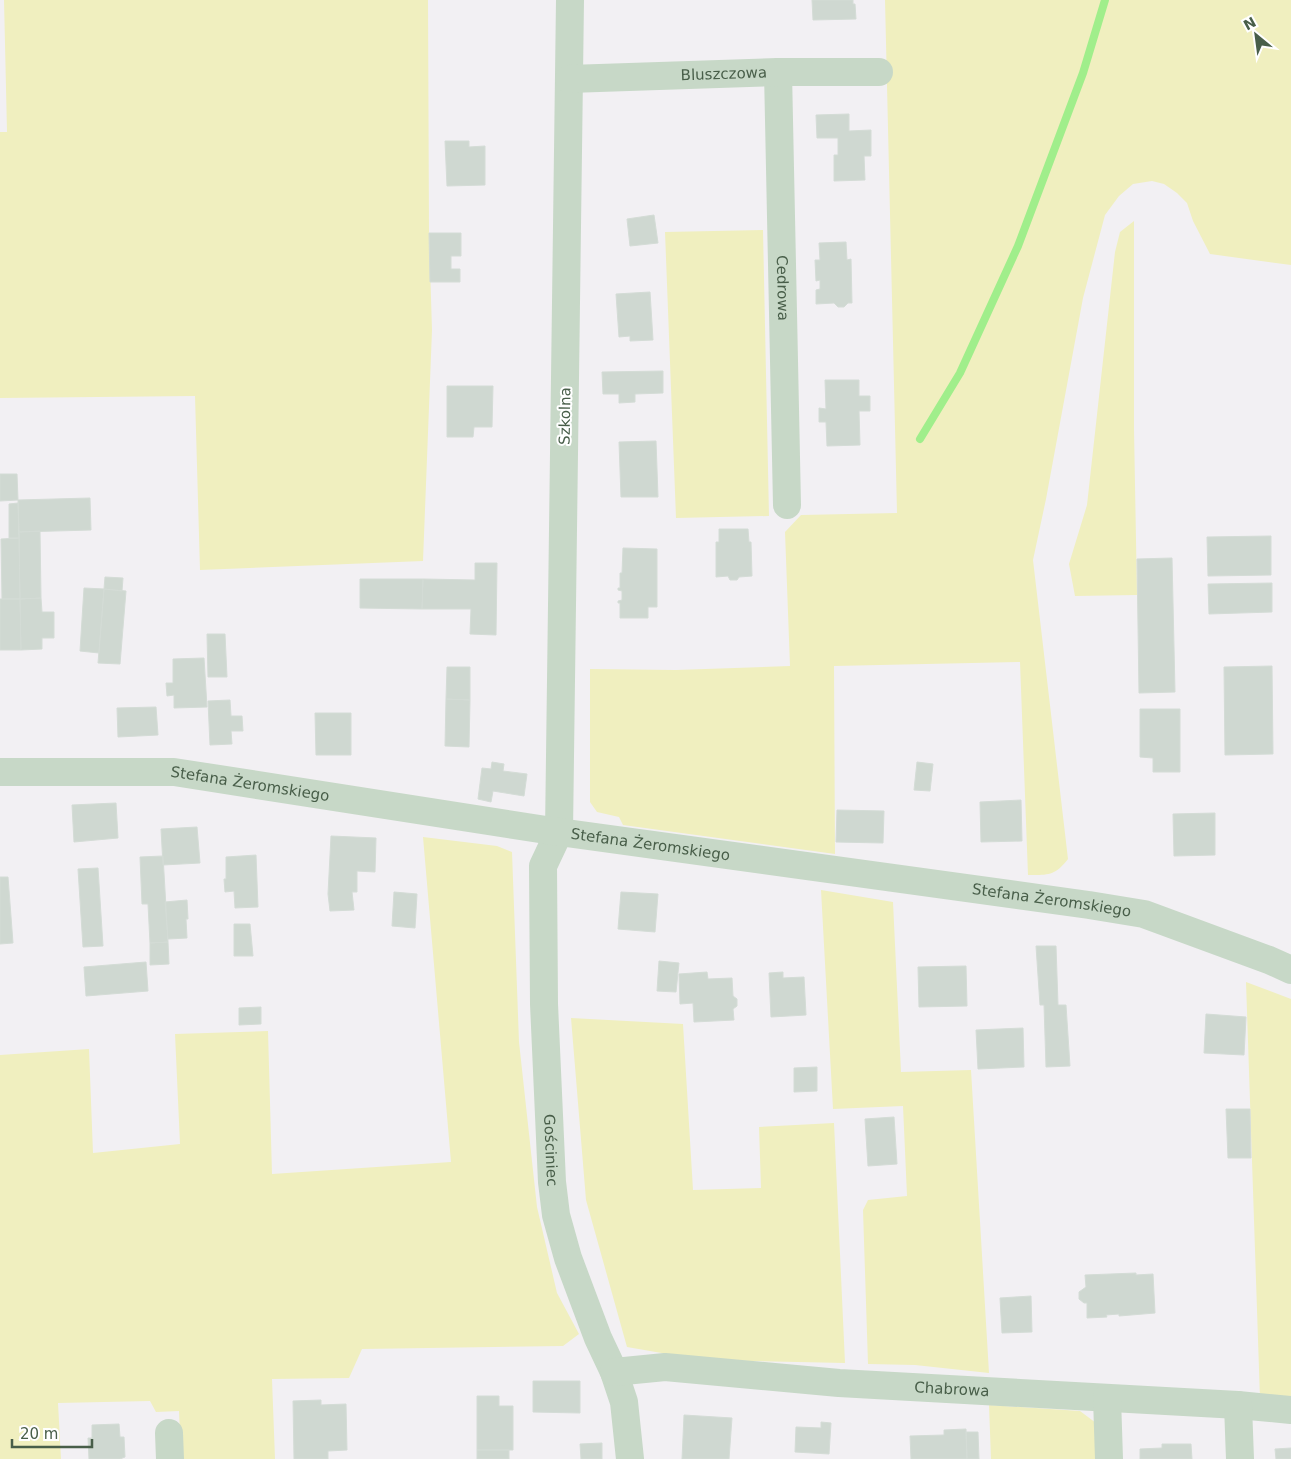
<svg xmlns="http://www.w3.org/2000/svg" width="1291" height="1459" viewBox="0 0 1291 1459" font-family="'DejaVu Sans',sans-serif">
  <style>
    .green { fill: #f0efbf }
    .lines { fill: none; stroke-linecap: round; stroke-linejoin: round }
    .stream { stroke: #a0ee8b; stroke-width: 8 }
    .building { fill: #cfd8d1; stroke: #d4dcd6 }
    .minor { stroke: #c7d8c7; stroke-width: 28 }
    .labels { text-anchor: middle; stroke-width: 4; stroke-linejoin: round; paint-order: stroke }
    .street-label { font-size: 15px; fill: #485e49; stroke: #fff }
  </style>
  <rect width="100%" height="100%" fill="#f2f0f3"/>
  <!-- green -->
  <path class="green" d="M4,0h424l1,233 3,97 -9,231 -223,9 -5,-174 -195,2v-266h7z
    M885,0h406v265l-81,-11 -17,-33 -6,-18 -10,-10 -13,-9 -12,-3 -19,3 -14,12 -14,19 -22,83 -37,201 -13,61 35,299c-13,17 -20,16 -40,16l-8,-213 -186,4 1,188 -212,-29 -4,-8 -22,-5 -7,-10v-133l86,1 114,-4 -5,-134 16,-17 96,-2z
    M1134,221v208l3,166 -62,1 -6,-32 18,-59 28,-253 5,-20z
    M763,230l6,286 -93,2 -11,-286z
    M423,837l74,9 15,6 7,190 18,165 20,86 22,41 -16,12 -201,3 -13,29 -77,1 3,80h-94l-2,-48 -23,1 -6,-11 -92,2 3,56h-61v-404l89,-6 4,104 87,-9 -5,-110 93,-3 4,143 179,-12z
    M821,890l72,12 8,170 70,-2 18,303 -74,-8 -47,-1 -5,-154 5,-10 39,-4 -4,-90 -70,3z
    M1246,982l45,17v402l-31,-2z
    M571,1018l112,6 10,166 68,-2 -2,-61 75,-4 11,240 -143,-3 -75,-13 -41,-147z
    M989,1405l91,6 16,12 2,36h-107z"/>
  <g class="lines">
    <!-- stream -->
    <path class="stream" d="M920,439l40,-66 58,-127 65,-173 22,-73"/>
  </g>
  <!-- building -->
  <path class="building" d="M812,0h41v4h2l1,15 -43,1z
    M849,114v17l22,-1v26h-7l1,24 -31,1v-26h4v-17h-21l-1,-23z
    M445,141h24v6l16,-1v39l-38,1z
    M654,215l4,28 -28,3 -3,-27z
    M429,233h32v23h-10v13h9v13h-30z
    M846,242l1,18 4,-1 1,44h-4l-4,4h-6l-4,-4 -18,1v-14l4,-1v-9l-4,1 -1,-21h5l-1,-17z
    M650,292l3,48 -23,1v-5l-11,1 -3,-43z
    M663,371v22l-28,1v8l-16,1v-9h-16l-1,-22z
    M825,380h34v16h11v15h-11l1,34 -33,1 -1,-24h-7v-14l7,1z
    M447,386h46l-1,41h-18l-1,10h-26z
    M656,441l2,56h-37l-2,-55z
    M0,474h17l1,26 -18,1z
    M90,498l1,32 -72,2 -1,-32z
    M18,503l1,35h-10v-34z
    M719,529h29l1,13h2l1,34 -13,1 -2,3h-7l-2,-4 -12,1v-35h3z
    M40,531l1,67 -21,1 -1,-67z
    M1271,536v39l-63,1 -1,-39z
    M19,538l1,61h-18l-1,-60z
    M623,548l34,1v58h-9v11h-28v-15h-2v-2l4,-1v-9l-4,-1v-2h2v-15h2z
    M1172,558l3,134 -36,1 -2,-134z
    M475,563h22l-1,72 -26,-1 1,-25h-49l1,-30 52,1z
    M105,577l18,1 -1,13 -18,-2z
    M360,579h63l-1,30 -62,-1z
    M1272,583v29l-63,2 -1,-30z
    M84,588l20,1 -5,64 -19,-2z
    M104,589l22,2 -6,73 -22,-1z
    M41,598l1,14h12v26h-12v11l-21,1 -1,-51z
    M0,599h20l1,51h-21z
    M207,634h18l2,43h-19z
    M204,658l3,49 -33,1v-13l-7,1 -1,-13h7v-24z
    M1272,666l1,88 -48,1 -1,-88z
    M447,667h23v33l-24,-1z
    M446,699l24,1 -1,47 -24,-1z
    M230,700l1,16h11l1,15h-12l1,13 -22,1 -2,-44z
    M156,707l2,28 -40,2 -1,-29z
    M1140,709h40v63h-27v-14l-13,-1z
    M315,713h36v42h-35z
    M492,762l12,2 -1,7 24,3 -3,22 -31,-5 -2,11 -13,-3 4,-31 9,1z
    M917,762l16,2 -3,27 -16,-1z
    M1021,800l1,41 -41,1 -1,-40z
    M116,803l2,35 -44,4 -2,-37z
    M837,810l47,1 -1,32 -47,-1z
    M1215,813v42l-41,1 -1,-42z
    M197,827l3,36 -37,2 -2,-36z
    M331,836l45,2 -1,34 -18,-1v21h-5l2,18 -24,1 -2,-17z
    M256,855l2,52 -23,1 -1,-17 -9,1 -1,-13h2v-22z
    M163,856l5,86 -18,1 -2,-39h-6l-2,-47z
    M98,868l5,78 -20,1 -5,-78z
    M0,877h8l5,66 -13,1z
    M394,892l23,2 -2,34 -23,-2z
    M621,892l37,2 -3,38 -37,-3z
    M187,900l1,19h-2l1,19 -19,1 -3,-37z
    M234,924h16l3,32h-19z
    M168,942l1,22 -19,1v-22z
    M1036,946h20l2,59h8l4,61 -24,1 -2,-62h-4z
    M659,961l20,2 -3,29 -19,-1z
    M146,962l2,29 -62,5 -2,-29z
    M966,966l1,40 -48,1 -1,-40z
    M707,972l1,7 24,-1 1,18 4,3v7l-4,3 1,11 -40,2 -1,-19 -13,1 -1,-30z
    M783,972v6l21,-1 2,38 -35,2 -2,-44z
    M261,1007v17l-22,1v-17z
    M1206,1014l40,3 -2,38 -40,-2z
    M1023,1028l1,39 -46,2 -2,-39z
    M817,1067v24l-23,1v-24z
    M1226,1109h24l1,49h-23z
    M894,1117l3,47 -29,2 -3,-47z
    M1136,1273v2l17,-1 2,39 -36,3v-2l-13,1 1,2 -20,1v-15h-3l-5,-4v-7l7,-5 -1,-12z
    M1031,1296l1,36 -30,1 -2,-35z
    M533,1381h47v32l-47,-1z
    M477,1396h22v10h14v44h-36z
    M321,1400v5l25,-1 1,46 -19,1v8h-34l-1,-58z
    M684,1415l48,3 -3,41h-47z
    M821,1422l10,1 -2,31 -34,-2 1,-25 25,1z
    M119,1424l1,13h4l1,20 -5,2h-31l-1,-21h4v-13z
    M966,1429l1,30h-56l-1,-23 34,-1v-5z
    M966,1432h12l1,27h-12z
    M602,1443v16h-21l-1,-15z
    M1162,1444h29l1,15h-52v-10l22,-1z
    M1291,1448v11h-15l-1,-10z
    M477,1450h32v9h-32z"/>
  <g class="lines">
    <!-- minor -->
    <g class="minor">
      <path id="s1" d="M570,0l-11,832 -16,34 1,138 8,178 4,33 12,43 30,80 16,34 10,30 6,57"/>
      <path id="s2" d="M778,72l9,433"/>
      <path id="s3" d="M569,79l209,-7h101"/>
      <path id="s4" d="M0,772h174l385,60 530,73 55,9 125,46 22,10"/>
      <path id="s5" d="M614,1372l51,-5 174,16 399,22 53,5"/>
      <path d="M1107,1398l2,61"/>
      <path d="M1238,1405l2,54"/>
      <path d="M169,1433l1,26"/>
    </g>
  </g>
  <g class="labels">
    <!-- street labels -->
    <g class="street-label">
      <text dy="5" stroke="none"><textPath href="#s3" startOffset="155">Bluszczowa</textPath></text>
      <text dy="5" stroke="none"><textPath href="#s2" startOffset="216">Cedrowa</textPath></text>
      <text transform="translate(565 416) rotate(-89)" y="5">Szkolna</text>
      <text dy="5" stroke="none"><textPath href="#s4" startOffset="251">Stefana Żeromskiego</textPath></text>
      <text dy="5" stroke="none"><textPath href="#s4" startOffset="656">Stefana Żeromskiego</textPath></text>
      <text dy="5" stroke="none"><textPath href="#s4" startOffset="1061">Stefana Żeromskiego</textPath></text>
      <text dy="5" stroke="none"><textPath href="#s1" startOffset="1154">Gościniec</textPath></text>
      <text dy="5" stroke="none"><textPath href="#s5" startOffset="339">Chabrowa</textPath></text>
    </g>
  </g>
  <!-- north arrow -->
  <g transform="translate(1256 35) rotate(331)" stroke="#ffffff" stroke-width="4" paint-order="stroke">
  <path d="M0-4L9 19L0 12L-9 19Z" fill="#485e49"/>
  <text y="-8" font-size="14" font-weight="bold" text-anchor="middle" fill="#485e49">N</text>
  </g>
  <!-- scale -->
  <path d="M12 1439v8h80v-8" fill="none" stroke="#485e49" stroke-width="2.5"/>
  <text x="20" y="1439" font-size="15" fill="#485e49" stroke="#ffffff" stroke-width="4" paint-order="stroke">20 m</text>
</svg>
